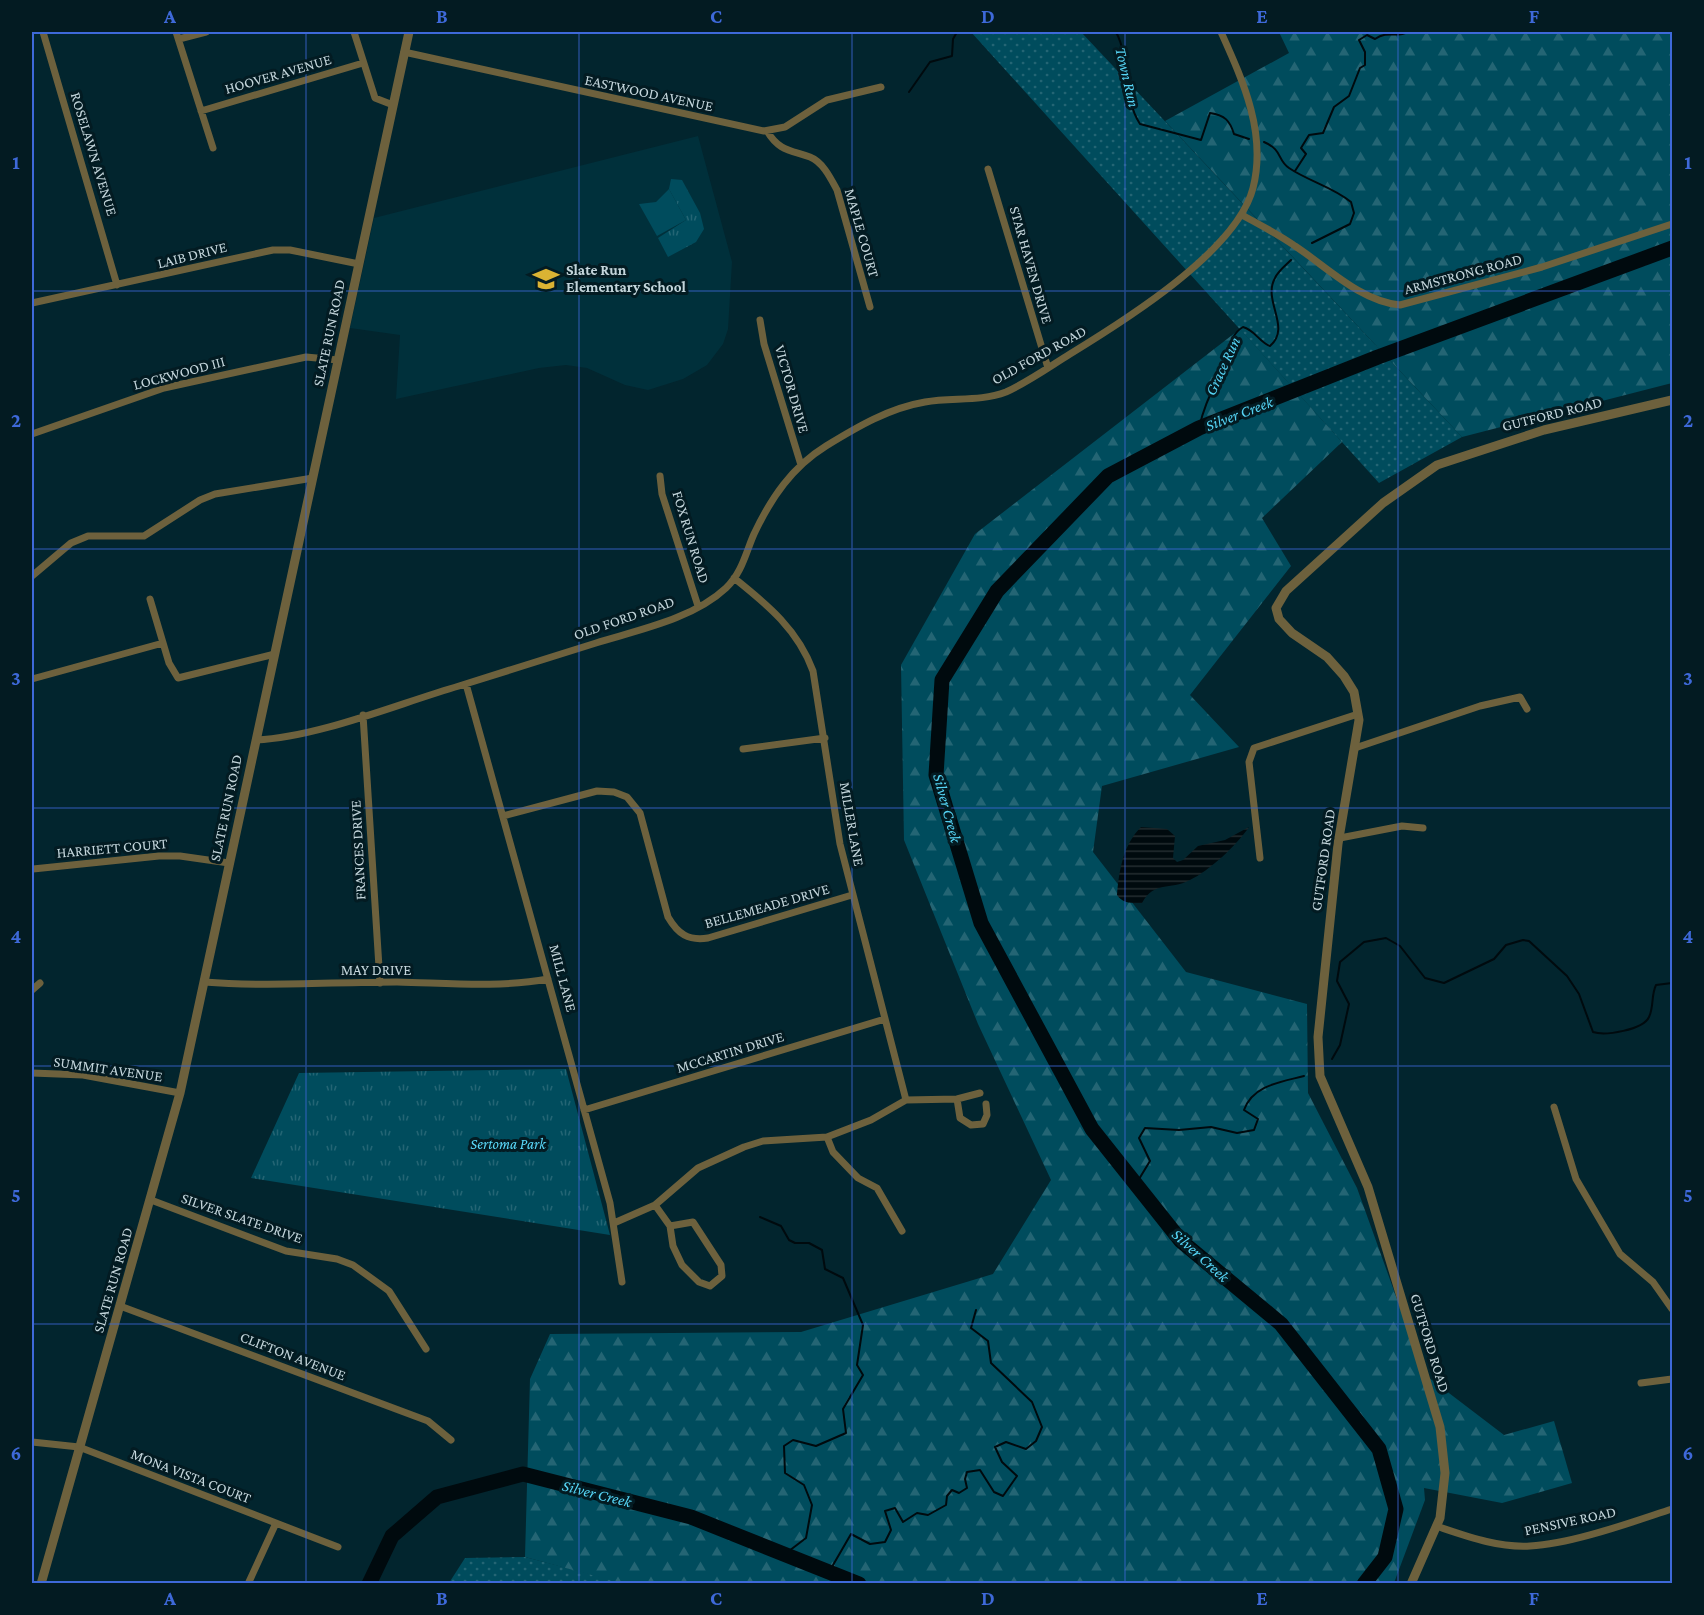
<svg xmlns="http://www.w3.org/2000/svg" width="1704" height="1615" viewBox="0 0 1704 1615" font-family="'Crimson Pro',serif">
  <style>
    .built { fill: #00303b }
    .grass { fill: url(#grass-dots) }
    .forest { fill: url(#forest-firs) }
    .park { fill: url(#park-tufts) }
    .garden { fill: #004c5d }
    .water { fill: url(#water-rules) }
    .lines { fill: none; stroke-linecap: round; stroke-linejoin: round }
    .stream { stroke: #000a0e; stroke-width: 2 }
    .river { stroke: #000a0e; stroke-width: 15 }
    .minor { stroke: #6d613d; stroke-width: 7 }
    .tertiary { stroke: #6d613d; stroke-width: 9 }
    .grid { fill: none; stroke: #3e69d9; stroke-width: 1.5; stroke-opacity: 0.55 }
    .labels { text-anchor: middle; stroke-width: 6; stroke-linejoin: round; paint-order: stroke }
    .street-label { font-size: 15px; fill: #c3d5db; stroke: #031b22 }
    .poi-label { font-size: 15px; font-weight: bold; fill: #c3d5db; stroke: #031b22; text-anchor: start }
    .park-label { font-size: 15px; font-style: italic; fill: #5ad9fa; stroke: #031b22 }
    .water-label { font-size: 16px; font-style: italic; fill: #55d4f5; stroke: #031b22 }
    .neatline { fill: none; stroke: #3e69d9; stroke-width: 2 }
    .grid-label { font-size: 20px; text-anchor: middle; font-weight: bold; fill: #3e69d9 }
  </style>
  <defs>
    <pattern id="grass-dots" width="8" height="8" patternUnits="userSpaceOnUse" patternTransform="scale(1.5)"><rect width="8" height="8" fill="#004c5d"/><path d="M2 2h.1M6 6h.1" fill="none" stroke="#246574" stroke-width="1.8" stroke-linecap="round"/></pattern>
    <pattern id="forest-firs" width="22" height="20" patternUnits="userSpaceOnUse" patternTransform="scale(1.5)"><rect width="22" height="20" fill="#004c5d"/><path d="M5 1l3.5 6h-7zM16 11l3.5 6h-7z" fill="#246574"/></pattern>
    <pattern id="park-tufts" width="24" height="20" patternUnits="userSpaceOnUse" patternTransform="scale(1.5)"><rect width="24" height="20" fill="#004c5d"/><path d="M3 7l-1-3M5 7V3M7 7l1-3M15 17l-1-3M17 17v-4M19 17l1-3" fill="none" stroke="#246574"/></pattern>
    <pattern id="water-rules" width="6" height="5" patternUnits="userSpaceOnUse" patternTransform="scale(1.5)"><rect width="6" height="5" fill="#000a0e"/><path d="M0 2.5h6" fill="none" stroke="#242d30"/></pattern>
  </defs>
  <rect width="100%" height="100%" fill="#02252e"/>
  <!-- built -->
  <path class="built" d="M698,136l34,126 -4,67 -5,15 -16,21 -24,14 -35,11 -23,-5 -38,-17 -21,-3 -27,3 -143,31 4,-64 -50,-7 24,-110z"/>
  <!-- grass -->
  <path class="grass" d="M971,32h110l381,405 -83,46z
    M525,1557l100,26h-176l16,-25z"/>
  <!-- forest -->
  <path class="forest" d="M1279,32h393v351l-210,54 -297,-316 124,-68z
    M1240,329l102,113 -80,76 29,48 -101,129 49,52 -137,39 -9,66 93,120 121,32 1,89 49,95 67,186 80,61 50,-14 18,62 -70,20 -78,-15 1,12 -31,83 -769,1 -100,-27 5,-178 20,-45 251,-2 192,-58 58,-94 -73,-156 -74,-184 -3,-175 74,-131z"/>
  <!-- park -->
  <path class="park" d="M671,179l11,1 18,33 4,16 -8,13 -28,15 -10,-19 28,-18 -17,-31z
    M566,1069l44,166 -359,-57 48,-105z"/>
  <!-- garden -->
  <path class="garden" d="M669,189l17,31 -29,16 -18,-32 17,-2z"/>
  <!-- water -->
  <path class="water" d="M1141,827l26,2 8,7 -2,22 4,4 6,-2 15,-14 27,-6 24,-13c-12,18 -40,44 -59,53 -21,11 -35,0 -48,23 -10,0 -19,1 -25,-8 2,-24 6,-50 24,-68z"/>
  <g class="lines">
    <!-- stream -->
    <path class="stream" d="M1116,32c15,28 6,64 24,92l61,16 9,-27c15,2 20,8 24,21l15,5
      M909,92l21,-30 22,-6 1,-17 4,-7
      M1264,142c19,8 13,18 25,26 19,13 44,19 62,34l3,11 -4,11 -38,19
      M1295,171l11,-17 -5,-6 8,-13 14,-2 11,-26 15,-11 11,-28 5,-3v-13l-6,-12 8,-5 8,4c13,-9 21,-1 33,-7
      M1199,428c6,-26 14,-38 24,-61 6,-15 6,-32 20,-40 12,3 16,15 27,19 22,-19 -8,-45 5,-68 3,-7 11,-13 16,-18
      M1332,1059l8,-14 9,-41 -12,-23 3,-19 24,-20 22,-4 14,8 25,32 19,5 50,-24 12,-14 17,-5 6,1 38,35 12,18 14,38c12,4 50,-2 56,-15 5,-10 2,-22 7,-32l16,-2
      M1136,1184l14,-23 -11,-23 6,-10 34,2 32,-3 26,6 17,-3 4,-11 -14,-9c9,-25 37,-28 60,-34
      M760,1217l21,9 8,14 6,3h14l13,7 3,19 18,9 20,47 -6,40 6,10 -20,34 3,24 -30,13 -23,-6 -9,6 1,27 19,12 8,20 -6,33 -21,16
      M829,1572l22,-38 19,10 15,-2 6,-12 -6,-19 10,-3 8,14 14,-9 11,2 18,-10 1,-9 5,-6 7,3 8,-5 -2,-9 2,-7 13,-2 14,22 9,4 14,-20 -15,-14 -7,-15 11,-5 20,7 10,-8 6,-14 -10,-25 -41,-39 -3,-22 -17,-13 5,-18"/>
    <!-- river -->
    <path class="river" d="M369,1584l23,-48 45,-39 86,-23 168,43 168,67
      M1364,1584l21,-27 11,-48 -17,-60 -98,-125 -100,-83 -89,-112 -111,-206 -45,-148 6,-95 55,-89 111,-115 91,-48 179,-71 294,-109"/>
    <!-- minor -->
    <path class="minor" d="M43,32l74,253
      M176,32l37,116
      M354,32l21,66 18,7
      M179,39l27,-7
      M404,52l360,79 21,-4 42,-27 54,-13
      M201,111l162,-48
      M767,131c12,20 23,19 43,26 13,5 21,22 27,33l33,117
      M988,169l60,199
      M1242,215c18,10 36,19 53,31 32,21 65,55 105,59l142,-38 130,-43
      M32,303l241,-53h17l69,14
      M760,320l4,24 37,121
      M32,434l132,-46 142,-31 32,3
      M660,476l2,18 36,112
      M32,576l39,-33 17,-7h56l56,-36 15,-6 98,-16
      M734,578c34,27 64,52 79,93l27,173 66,256
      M150,599l19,64 9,15 97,-24
      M32,679l131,-36
      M466,684l144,519 12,79
      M363,715l17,268
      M256,740c63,-3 141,-36 203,-54 46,-14 91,-29 137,-43 42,-13 97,-24 130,-55 16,-15 20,-36 28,-54 17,-36 38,-67 72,-88 31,-19 63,-38 99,-44 27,-5 55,0 81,-10 22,-10 43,-25 64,-38 54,-33 167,-103 183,-166 14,-55 -10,-107 -32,-156
      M1355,748l125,-42 40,-9 7,12
      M743,749l82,-11
      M503,816l94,-25 17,1 13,5 13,16 28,104c10,17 20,24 40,21l144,-43
      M1340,838l62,-12 21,2
      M1260,858l-11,-96 5,-14 104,-34
      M33,869l126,-13h21l49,7
      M204,982c64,5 128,0 193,0 50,1 102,6 151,-3
      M32,990l8,-7
      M32,1073l51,2 97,18
      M957,1099l3,19 11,7 12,-1 4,-9 -1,-11
      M1554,1107l22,72 44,75 33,28 19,27
      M584,1110l301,-91
      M827,1137l6,15 25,26 19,10 25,43
      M151,1200l135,51 51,8 16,6 36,26 37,58
      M655,1205l15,21 3,20 9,19 17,17 11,4 12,-10 -1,-11 -28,-43 -23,4
      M614,1223l41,-18 43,-37 46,-21 19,-6 64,-4 44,-17 35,-20 51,-1 23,-6
      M120,1306l308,115 23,19
      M1641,1383l31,-4
      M32,1442l47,5 259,100
      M1436,1526c30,10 62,22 94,20 42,-2 102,-24 142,-37
      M248,1584l28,-61"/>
    <!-- tertiary -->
    <path class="tertiary" d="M41,1584l139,-491 229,-1061
      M1411,1584l29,-66 5,-45 -5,-46 -72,-240 -48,-111 -2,-39 20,-193 21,-124 -5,-28 -10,-16 -17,-19 -35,-24 -13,-14 -3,-11 10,-17 97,-88 54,-38 107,-35 128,-30"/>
  </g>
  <!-- grid -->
  <path class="grid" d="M306,32v1552M579,32v1552M852,32v1552M1125,32v1552M1398,32v1552M32,291h1640M32,549h1640M32,808h1640M32,1066h1640M32,1324h1640"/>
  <!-- icons -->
  <defs>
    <g id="school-bare" transform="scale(2.07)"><path d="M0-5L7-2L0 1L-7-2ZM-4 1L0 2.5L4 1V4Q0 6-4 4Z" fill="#dab333" stroke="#031b22" stroke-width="2.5" paint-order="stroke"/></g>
  </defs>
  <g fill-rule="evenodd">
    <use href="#school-bare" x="546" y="279"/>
  </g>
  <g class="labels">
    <!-- street labels -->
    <g class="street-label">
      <text transform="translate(278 74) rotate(-16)" y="5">HOOVER AVENUE</text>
      <text transform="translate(649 93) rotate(12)" y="5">EASTWOOD AVENUE</text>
      <text transform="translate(94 154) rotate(73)" y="5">ROSELAWN AVENUE</text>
      <text transform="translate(862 233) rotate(74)" y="5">MAPLE COURT</text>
      <text transform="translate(192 255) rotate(-14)" y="5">LAIB DRIVE</text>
      <text transform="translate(1031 265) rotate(74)" y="5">STAR HAVEN DRIVE</text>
      <text transform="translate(1463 274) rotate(-15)" y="5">ARMSTRONG ROAD</text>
      <text transform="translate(329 333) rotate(-78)" y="5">SLATE RUN ROAD</text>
      <text transform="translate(1039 355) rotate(-29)" y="5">OLD FORD ROAD</text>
      <text transform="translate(179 373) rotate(-15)" y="5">LOCKWOOD III</text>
      <text transform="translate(792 389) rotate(74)" y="5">VICTOR DRIVE</text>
      <text transform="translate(1552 414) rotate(-14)" y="5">GUTFORD ROAD</text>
      <text transform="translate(691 537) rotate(73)" y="5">FOX RUN ROAD</text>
      <text transform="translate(624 618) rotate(-19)" y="5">OLD FORD ROAD</text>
      <text transform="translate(226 808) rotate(-78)" y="5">SLATE RUN ROAD</text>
      <text transform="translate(852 824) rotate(80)" y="5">MILLER LANE</text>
      <text transform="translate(112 848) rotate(-5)" y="5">HARRIETT COURT</text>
      <text transform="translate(358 850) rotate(-93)" y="5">FRANCES DRIVE</text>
      <text transform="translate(1323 860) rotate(-82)" y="5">GUTFORD ROAD</text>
      <text transform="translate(767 906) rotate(-16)" y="5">BELLEMEADE DRIVE</text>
      <text x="376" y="975">MAY DRIVE</text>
      <text transform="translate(563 978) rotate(75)" y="5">MILL LANE</text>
      <text transform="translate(730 1052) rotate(-17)" y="5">MCCARTIN DRIVE</text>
      <text transform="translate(108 1069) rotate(8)" y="5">SUMMIT AVENUE</text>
      <text transform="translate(242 1218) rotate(19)" y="5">SILVER SLATE DRIVE</text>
      <text transform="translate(113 1280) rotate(-74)" y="5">SLATE RUN ROAD</text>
      <text transform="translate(1430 1343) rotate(73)" y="5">GUTFORD ROAD</text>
      <text transform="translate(293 1356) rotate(21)" y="5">CLIFTON AVENUE</text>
      <text transform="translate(191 1476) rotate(21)" y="5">MONA VISTA COURT</text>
      <text transform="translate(1570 1521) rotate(-12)" y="5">PENSIVE ROAD</text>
    </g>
    <!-- poi labels -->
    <g class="poi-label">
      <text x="566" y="275">Slate Run<tspan x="566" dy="17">Elementary School</tspan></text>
    </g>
    <!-- park labels -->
    <g class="park-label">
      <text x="508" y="1149">Sertoma Park</text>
    </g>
    <!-- water labels -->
    <g class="water-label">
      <text transform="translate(1128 77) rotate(77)" y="6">Town Run</text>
      <text transform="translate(1222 366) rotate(-65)" y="6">Grace Run</text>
      <text transform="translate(1239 413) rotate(-21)" y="6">Silver Creek</text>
      <text transform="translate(948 808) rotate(75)" y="6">Silver Creek</text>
      <text transform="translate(1201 1255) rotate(42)" y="6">Silver Creek</text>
      <text transform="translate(597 1493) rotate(14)" y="6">Silver Creek</text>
    </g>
  </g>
  <!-- border -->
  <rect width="1704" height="1615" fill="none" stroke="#031b22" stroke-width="66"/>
  <rect x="33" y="33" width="1638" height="1549" class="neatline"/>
  <g class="grid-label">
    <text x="170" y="23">A</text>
    <text x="442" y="23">B</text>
    <text x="716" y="23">C</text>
    <text x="988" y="23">D</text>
    <text x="1262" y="23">E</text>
    <text x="1534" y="23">F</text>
    <text x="16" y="169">1</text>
    <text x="1688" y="169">1</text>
    <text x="16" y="427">2</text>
    <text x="1688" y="427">2</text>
    <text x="16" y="685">3</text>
    <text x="1688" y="685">3</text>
    <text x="16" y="943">4</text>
    <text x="1688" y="943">4</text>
    <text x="16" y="1202">5</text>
    <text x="1688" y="1202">5</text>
    <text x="16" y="1460">6</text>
    <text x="1688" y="1460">6</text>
    <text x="170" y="1605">A</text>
    <text x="442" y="1605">B</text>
    <text x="716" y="1605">C</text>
    <text x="988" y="1605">D</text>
    <text x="1262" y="1605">E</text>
    <text x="1534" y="1605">F</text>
  </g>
</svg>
